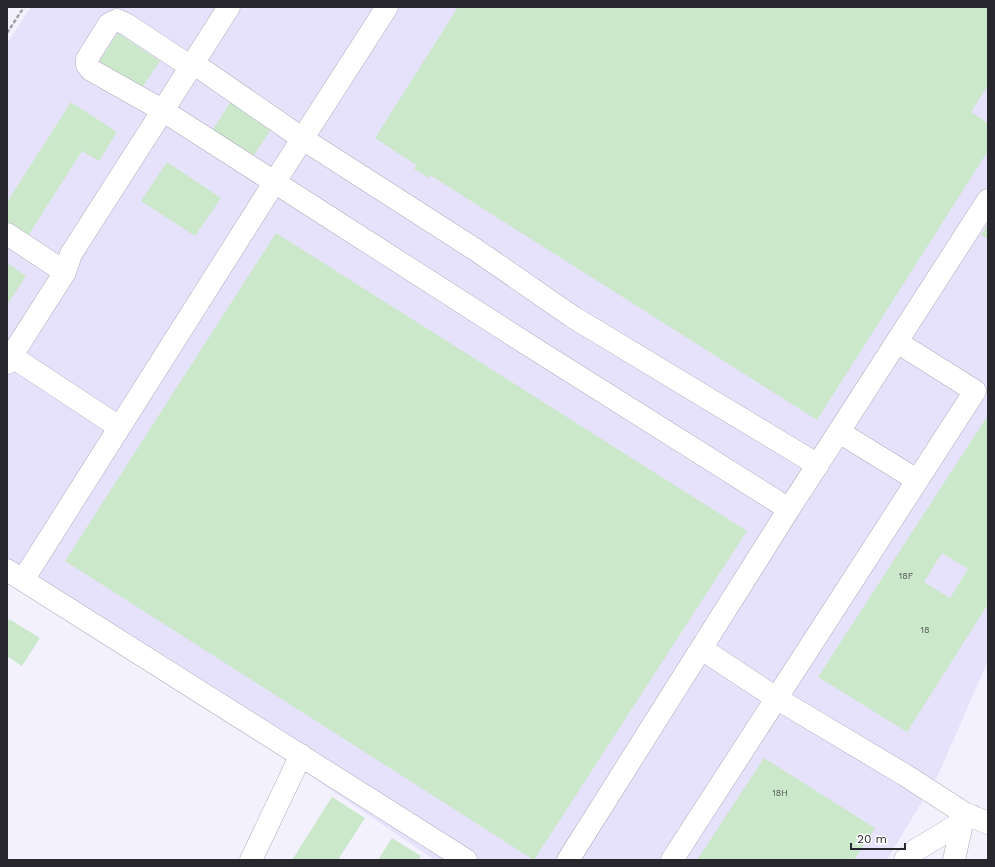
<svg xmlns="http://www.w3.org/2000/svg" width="995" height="867" viewBox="0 0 995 867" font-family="'Work Sans',sans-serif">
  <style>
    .built { fill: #e7e2fb }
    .building { fill: #cbe8ca; fill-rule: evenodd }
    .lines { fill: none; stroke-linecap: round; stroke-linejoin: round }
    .minor-casing { stroke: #aeabbc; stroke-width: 23 }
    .path { stroke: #a19faa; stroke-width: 2.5; stroke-dasharray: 4 2; stroke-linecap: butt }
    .minor { stroke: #fff; stroke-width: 22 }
    .labels { text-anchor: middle; stroke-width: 3; stroke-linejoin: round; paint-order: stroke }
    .number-label { font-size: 9px; fill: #515754 }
  </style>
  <rect width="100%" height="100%" fill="#f4f1ff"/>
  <!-- built -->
  <path class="built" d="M31,7h957v654l-49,112 -52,87h-452l-428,-288v-529z"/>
  <!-- building -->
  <path class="building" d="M458,7h530v78l-17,27 17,11v28l-171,269 -387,-245 -1,3 -15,-9 2,-4 -41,-27z
    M118,33l42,28 -19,28 -42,-28z
    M231,101l41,27 -20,30 -40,-27z
    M71,102l46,30 -18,29 -17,-10 -54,85 -21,-13v-21z
    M167,162l54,36 -26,38 -54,-35z
    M988,224v15l-7,-4z
    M276,233l471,298 -213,329 -469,-299z
    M7,263l19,13 -19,29z
    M988,415v189l-81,128 -89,-55zM942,553l26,16 -18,29 -26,-16z
    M9,619l31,19 -18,28 -15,-10v-33z
    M764,758l111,70 -21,32h-157z
    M332,797l33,21 -27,42h-46z
    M392,838l29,18 -3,4h-40z"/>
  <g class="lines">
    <!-- minor casing -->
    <g class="minor-casing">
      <path id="minor" d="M7,234l58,38
        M11,356l108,71
        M7,363l58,-91 6,-18 158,-247
        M839,432l78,48
        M789,509l-262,-165 -365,-234 -71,-40 -4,-5v-6l22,-35 8,-4 9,4 59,39h8l110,76 173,111 97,67 245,148
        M7,570l459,290
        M23,580l251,-397 113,-176
        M702,649l74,49 129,77 59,38 24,10
        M251,860l50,-105
        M568,860l221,-351 199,-309
        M672,860l303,-469 -78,-49
        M905,860l11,-10 56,-34
        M954,860l8,-37"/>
    </g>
    <!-- path -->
    <path class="path" d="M7,33l17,-26"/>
    <!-- minor -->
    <use href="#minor" class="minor"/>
  </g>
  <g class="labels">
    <!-- number labels -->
    <g class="number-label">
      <text x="906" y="579">18F</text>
      <text x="925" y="633">18</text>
      <text x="780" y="796">18H</text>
    </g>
  </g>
  <!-- border -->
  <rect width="995" height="867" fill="none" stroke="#28272d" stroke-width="16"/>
  <!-- scale -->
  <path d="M851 843v6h54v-6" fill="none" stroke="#28272d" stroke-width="2"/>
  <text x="857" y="843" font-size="12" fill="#28272d" stroke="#ffffff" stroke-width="3" paint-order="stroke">20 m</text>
</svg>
